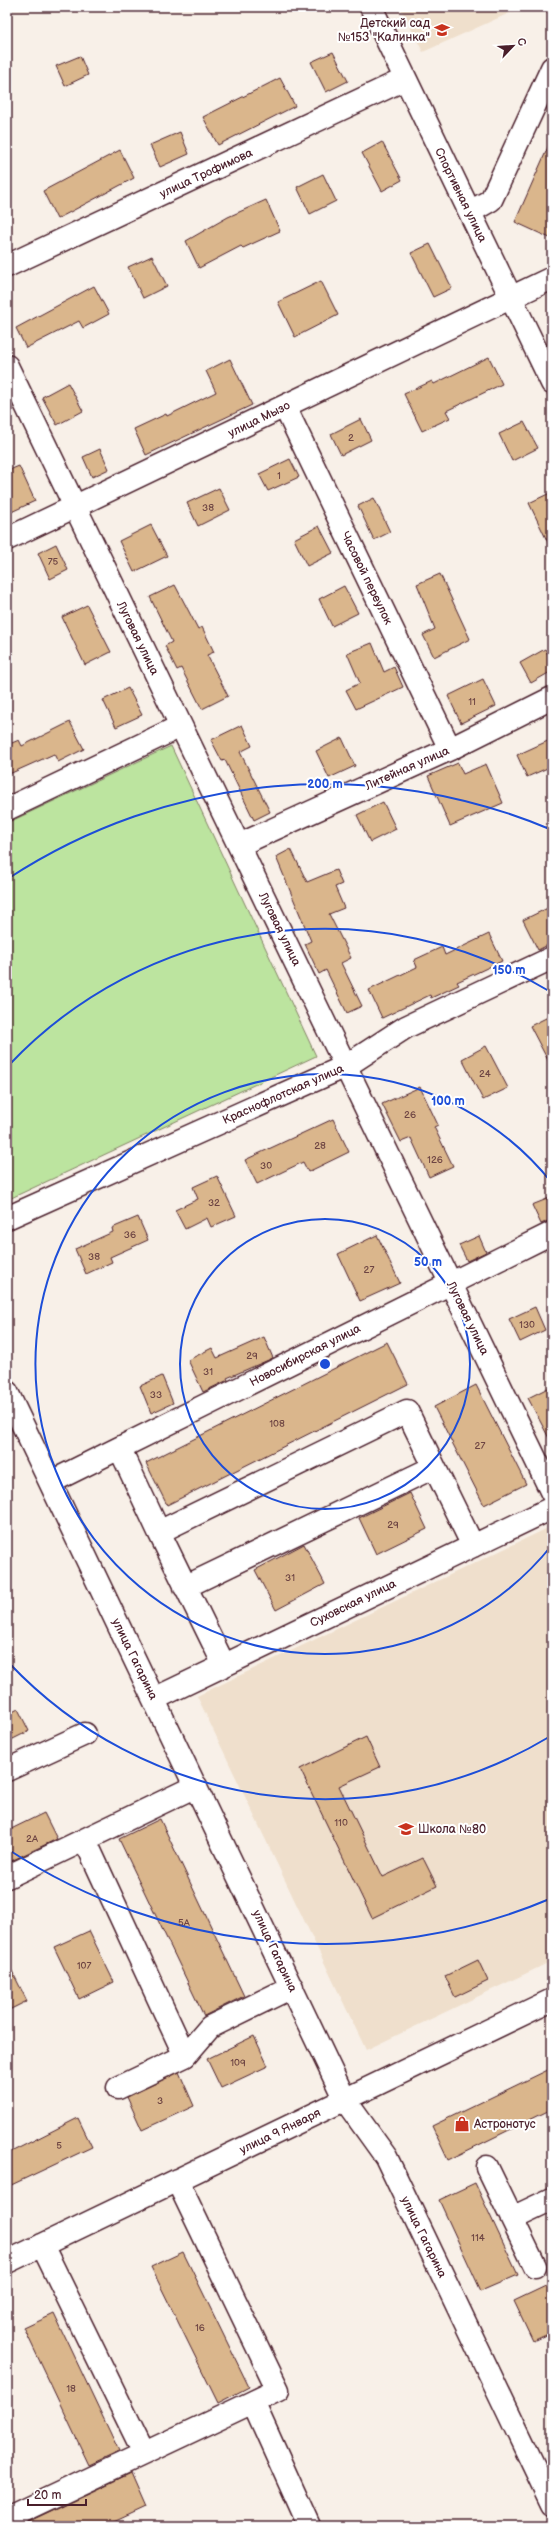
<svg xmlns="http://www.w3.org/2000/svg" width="559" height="2533" viewBox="0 0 559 2533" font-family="'Balsamiq Sans',sans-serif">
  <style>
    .built { fill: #efdfcc }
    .green { fill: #bce49f; stroke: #838265 }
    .building { fill: #dab68c; stroke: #4a1f2b }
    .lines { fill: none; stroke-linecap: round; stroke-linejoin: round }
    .minor-casing { stroke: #4a1f2b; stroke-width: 25 }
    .minor { stroke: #fff; stroke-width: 22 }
    .ring { fill: none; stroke: #1d4ed8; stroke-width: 2 }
    .labels { text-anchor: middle; stroke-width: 4; stroke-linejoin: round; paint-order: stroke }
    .number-label { font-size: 10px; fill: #6e4543 }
    .poi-label { font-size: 12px; fill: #4a1f2b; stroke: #fff; text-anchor: start }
    .street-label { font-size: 12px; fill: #4a1f2b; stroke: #fff }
    .centre { fill: #1d4ed8; stroke: #fff; stroke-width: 2 }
    .ring-label { font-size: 12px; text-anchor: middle; font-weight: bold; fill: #1d4ed8; stroke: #fff; stroke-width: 4; stroke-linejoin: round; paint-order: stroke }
  </style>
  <rect width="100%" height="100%" fill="#f8f0e8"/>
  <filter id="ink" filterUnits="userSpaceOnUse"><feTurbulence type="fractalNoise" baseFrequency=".025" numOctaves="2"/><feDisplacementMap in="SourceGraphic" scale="8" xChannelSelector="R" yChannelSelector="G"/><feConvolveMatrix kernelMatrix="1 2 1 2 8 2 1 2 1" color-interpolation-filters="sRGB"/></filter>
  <g filter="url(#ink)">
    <!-- built -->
    <path class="built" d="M400,7h123l-100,45z
      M552,1526v435l-186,89 -169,-354z"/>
    <!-- green -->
    <path class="green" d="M171,746l145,310 -309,144v-377z"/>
    <!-- building -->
    <path class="building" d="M333,52l15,29 -22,11 -15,-30z
      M80,56l8,19 -23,11 -9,-20z
      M280,78l15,28 -77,39 -15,-28z
      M180,132l9,22 -29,13 -10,-22z
      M552,138v101l-37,-17z
      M382,142l20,38 -20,11 -20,-38z
      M120,150l14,28 -77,41 -14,-28z
      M323,174l13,27 -26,13 -13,-27z
      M266,200l14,31 -37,17 -2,-2 -42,22 -13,-27 42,-24z
      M430,244l22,44 -19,9 -22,-44z
      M152,256l15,30 -24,12 -15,-31z
      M321,281l17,34 -43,22 -17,-35z
      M94,286l15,28 -26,14 -4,-7 -53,27 -10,-20z
      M489,357l13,27 -56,27 4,7 -28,13 -18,-37 28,-13 2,3z
      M230,359l22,46 -106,50 -12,-26 32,-15 1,2 49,-24 -10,-21z
      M68,383l15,28 -26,14 -15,-28z
      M361,419l10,21 -30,15 -10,-21z
      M524,422l14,26 -26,13 -13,-27z
      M100,449l9,20 -17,8 -9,-20z
      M290,459l9,18 -31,14 -9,-17z
      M19,466l16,35 -28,13v-43z
      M219,488l11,22 -32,16 -11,-23z
      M552,492v59l-23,-48z
      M374,498l16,34 -16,8 -16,-34z
      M151,525l16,31 -33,16 -15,-31z
      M319,526l14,27 -26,13 -13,-27z
      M56,544l12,26 -18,9 -12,-26z
      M440,574l30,65 -36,18 -11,-22 12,-6 -18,-45z
      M175,585l23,44 4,-2 12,25 -7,3 21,41 -26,13 -21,-41 -4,2 -12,-24 7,-4 -22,-45z
      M344,586l14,27 -26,13 -13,-27z
      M87,605l24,47 -26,13 -23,-48z
      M372,643l12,29 10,-5 9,20 -47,22 -10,-19 14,-7 -13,-30z
      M545,649l7,12v10l-21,12 -11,-20z
      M483,679l13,27 -35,17 -13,-27z
      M128,688l14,27 -26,12 -13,-27z
      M70,722l14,27 -26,13 -4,-8 -47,21v-30l12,-5 3,6z
      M242,725l10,21 -12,6 30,60 -16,8 -29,-60 -3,1 -11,-21z
      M342,738l13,28 -26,12 -13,-27z
      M552,739v27l-25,11 -10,-22z
      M458,763l5,11 23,-10 17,39 -53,23 -22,-50z
      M383,802l13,27 -26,13 -13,-27z
      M291,849l16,33 29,-12 6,14 -7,3 9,21 -15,6 22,44 -10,5 21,43 -15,7 -21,-43 -7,4 -14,-30 6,-3 -35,-84z
      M552,906v37l-14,7 -15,-30z
      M489,934l13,27 -45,21 2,3 -28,13 -1,-3 -48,23 -13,-28 48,-23 -3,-7 28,-13 3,8z
      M552,1015v53l-22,-42z
      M486,1046l22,42 -25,12 -21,-41z
      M420,1087l18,38 -4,2 19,39 -24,11 -18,-39 -10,4 -19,-38z
      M333,1119l16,33 -41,20 -5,-10 -46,22 -12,-24z
      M217,1176l19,40 -25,11 -4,-9 -22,11 -10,-19 23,-11 -5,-12z
      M552,1197v22l-11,5 -9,-19z
      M138,1217l10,23 -38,17 2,5 -26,12 -11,-25 38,-17 -1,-4z
      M377,1235l23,48 -40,18 -22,-47z
      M479,1236l7,16 -19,9 -8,-16z
      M535,1307l10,23 -25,12 -11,-23z
      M264,1337l9,21 -46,20 1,2 -25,12 -15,-32 24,-12 5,10z
      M387,1342l21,42 -241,121 -21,-42z
      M162,1376l11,27 -22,10 -11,-27z
      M476,1385l50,99 -42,21 -50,-98z
      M552,1386v58l-24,-46z
      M410,1493l17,36 -51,25 -17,-36z
      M304,1544l21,40 -49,26 -21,-40z
      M18,1709l11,22 -22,11v-27z
      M366,1737l14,30 -41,19 44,91 40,-19 14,28 -65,32 -72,-149z
      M44,1813l13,26 -50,24v-32z
      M160,1819l84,177 -40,20 -85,-177z
      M89,1931l25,51 -35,17 -25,-52z
      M478,1960l10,21 -33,16 -10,-21z
      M7,1961l20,40 -20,10z
      M254,2036l14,30 -47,22 -14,-29z
      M552,2068v41l-104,51 -16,-34z
      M179,2072l15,34 -52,24 -15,-33z
      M78,2118l14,29 -85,40v-33z
      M475,2183l43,92 -37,16 -42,-91z
      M183,2252l66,135 -31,16 -67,-136z
      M552,2283v49l-19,9 -19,-40z
      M54,2314l65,137 -30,14 -65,-137z
      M131,2473l15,34 -41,19h-86z"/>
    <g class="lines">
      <!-- minor casing -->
      <g class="minor-casing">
        <path id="minor" d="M371,7l181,376
          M470,212l21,-12 61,-132
          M7,266l398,-187
          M7,366l545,1127
          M285,407l165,342
          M7,539l545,-261
          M7,809l174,-83
          M239,845l211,-96 102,-51
          M7,1218l339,-152 60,-39 146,-69
          M7,1392l338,708 41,57 166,347
          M120,1449l39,83
          M59,1478l493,-245
          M185,1587l249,-120
          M224,1665l-65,-133 248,-121 66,135
          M154,1699l398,-191
          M7,1770l78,-36
          M85,1840l100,216
          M7,1877l189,-91
          M118,2088l67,-32 25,-29 82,-40
          M487,2167l48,99
          M177,2180l101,210 -25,12
          M512,2218l40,-19
          M42,2245l102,208
          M7,2262l545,-262
          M7,2518l246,-116 56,124"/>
      </g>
      <!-- minor -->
      <use href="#minor" class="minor"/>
    </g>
  </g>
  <!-- distance rings -->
  <g class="ring">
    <circle cx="325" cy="1364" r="145"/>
    <path d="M552 1545A290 290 0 1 1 552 1183"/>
    <path d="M549 1737A435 435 0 0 1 9 1663M9 1065A435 435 0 0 1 549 991"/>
    <path d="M552 1898A580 580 0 0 1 9 1850M9 878A580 580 0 0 1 552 830"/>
  </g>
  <!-- icons -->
  <defs>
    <g id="school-bare" transform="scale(1.2)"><path d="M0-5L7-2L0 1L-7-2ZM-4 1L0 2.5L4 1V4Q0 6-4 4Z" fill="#c8321e" stroke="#fff" stroke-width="2.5" paint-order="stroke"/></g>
    <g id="shop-bare" transform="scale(1.2)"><path d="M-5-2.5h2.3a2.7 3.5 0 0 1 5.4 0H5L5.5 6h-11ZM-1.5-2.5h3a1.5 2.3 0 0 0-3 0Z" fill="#c8321e" stroke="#fff" stroke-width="2.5" paint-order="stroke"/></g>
  </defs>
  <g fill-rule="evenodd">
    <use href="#school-bare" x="442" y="30"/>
    <use href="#school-bare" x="406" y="1829"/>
    <use href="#shop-bare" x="462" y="2124"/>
  </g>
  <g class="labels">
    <!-- number labels -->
    <g class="number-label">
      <text x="351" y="441">2</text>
      <text x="279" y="479">1</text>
      <text x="208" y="511">38</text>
      <text x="53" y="565">75</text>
      <text x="472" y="705">11</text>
      <text x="485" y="1077">24</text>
      <text x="410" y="1118">26</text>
      <text x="320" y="1149">28</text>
      <text x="435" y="1163">126</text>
      <text x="266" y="1169">30</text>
      <text x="214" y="1206">32</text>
      <text x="130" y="1238">36</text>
      <text x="94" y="1260">38</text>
      <text x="369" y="1273">27</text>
      <text x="527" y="1328">130</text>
      <text x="252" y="1359">29</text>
      <text x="208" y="1375">31</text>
      <text x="156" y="1398">33</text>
      <text x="277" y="1427">108</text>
      <text x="480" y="1449">27</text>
      <text x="393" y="1528">29</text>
      <text x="290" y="1581">31</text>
      <text x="341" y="1826">110</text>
      <text x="32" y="1842">2А</text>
      <text x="184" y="1926">5А</text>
      <text x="84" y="1969">107</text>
      <text x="238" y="2066">109</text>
      <text x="160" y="2104">3</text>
      <text x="59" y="2149">5</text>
      <text x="478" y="2241">114</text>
      <text x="200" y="2331">16</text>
      <text x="71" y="2392">18</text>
    </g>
    <!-- poi labels -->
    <g class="poi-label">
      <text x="430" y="27" text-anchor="end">Детский сад<tspan x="430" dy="14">№153 "Калинка"</tspan></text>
      <text x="418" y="1833">Школа №80</text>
      <text x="474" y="2128">Астронотус</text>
    </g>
    <!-- street labels -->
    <g class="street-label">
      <text transform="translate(206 173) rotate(-25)" y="4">улица Трофимова</text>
      <text transform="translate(461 195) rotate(64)" y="4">Спортивная улица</text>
      <text transform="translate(259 419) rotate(-26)" y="4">улица Мызо</text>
      <text transform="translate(367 578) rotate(64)" y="4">Часовой переулок</text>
      <text transform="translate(138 638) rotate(64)" y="4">Луговая улица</text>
      <text transform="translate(407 768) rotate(-24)" y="4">Литейная улица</text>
      <text transform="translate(280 929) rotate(64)" y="4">Луговая улица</text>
      <text transform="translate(283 1094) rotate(-24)" y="4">Краснофлотская улица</text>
      <text transform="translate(468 1318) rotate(64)" y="4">Луговая улица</text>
      <text transform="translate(305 1355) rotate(-27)" y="4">Новосибирская улица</text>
      <text transform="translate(353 1603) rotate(-26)" y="4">Суховская улица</text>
      <text transform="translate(135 1659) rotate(64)" y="4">улица Гагарина</text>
      <text transform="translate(275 1951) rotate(65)" y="4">улица Гагарина</text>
      <text transform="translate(280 2131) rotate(-26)" y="4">улица 9 Января</text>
      <text transform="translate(424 2237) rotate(64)" y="4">улица Гагарина</text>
    </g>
  </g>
  <circle cx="325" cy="1364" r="6" class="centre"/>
  <g class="ring-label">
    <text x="325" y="788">200 m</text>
    <text x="509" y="974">150 m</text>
    <text x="448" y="1105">100 m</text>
    <text x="428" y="1266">50 m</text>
  </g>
  <!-- margin -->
  <rect width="559" height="2533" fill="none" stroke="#fff" stroke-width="24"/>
  <rect x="12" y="12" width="535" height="2509" fill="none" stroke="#4a1f2b" stroke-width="1.5" filter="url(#ink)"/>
  <!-- north arrow -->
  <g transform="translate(513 46) rotate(65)" stroke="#ffffff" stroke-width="3" paint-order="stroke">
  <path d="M0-3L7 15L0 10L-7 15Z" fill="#4a1f2b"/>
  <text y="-6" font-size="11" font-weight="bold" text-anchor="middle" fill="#4a1f2b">С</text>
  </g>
  <!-- scale -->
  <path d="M28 2499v6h58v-6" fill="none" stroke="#4a1f2b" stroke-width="2"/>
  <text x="34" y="2499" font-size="12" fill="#4a1f2b" stroke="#ffffff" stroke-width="3" paint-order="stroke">20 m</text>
</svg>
